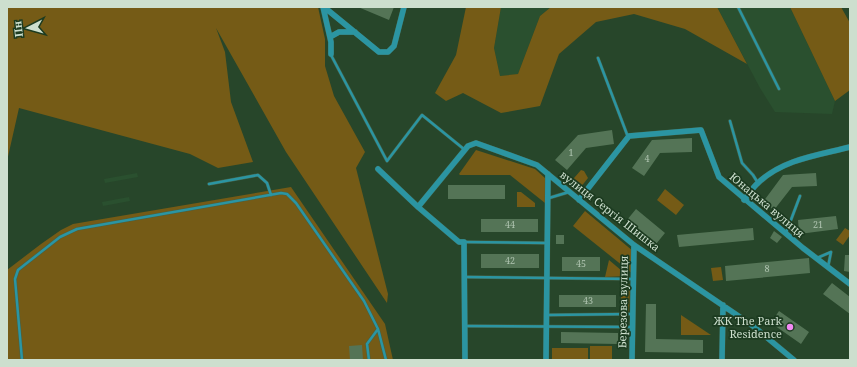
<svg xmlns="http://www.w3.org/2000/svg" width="857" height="367" viewBox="0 0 857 367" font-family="'Noto Serif',serif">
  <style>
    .built { fill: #2a502f }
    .green { fill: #755b16 }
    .building { fill: #547456 }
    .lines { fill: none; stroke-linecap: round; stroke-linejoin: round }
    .service-casing { stroke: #456248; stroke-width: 3.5 }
    .minor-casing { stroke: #456248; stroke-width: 6 }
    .service { stroke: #2b95a2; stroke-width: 2.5 }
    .minor { stroke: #2b95a2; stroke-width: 5.5 }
    .poi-dot { fill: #f28af3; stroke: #1c3b20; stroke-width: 1.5 }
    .labels { text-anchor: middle; stroke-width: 3.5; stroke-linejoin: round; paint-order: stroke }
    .number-label { font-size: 9px; fill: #afc4b0 }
    .street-label { font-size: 11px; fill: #cddfce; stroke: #1c3b20 }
    .poi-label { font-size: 11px; fill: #cddfce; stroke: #1c3b20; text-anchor: end }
  </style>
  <rect width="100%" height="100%" fill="#27462a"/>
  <!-- built -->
  <path class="built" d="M501,7h50l-11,9 -22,58 -18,2 -6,-28z
    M717,7h73l45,94 -3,13 -57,-2 -15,-24z
    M137,173l1,4 -33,6 -1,-4z
    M129,197l1,4 -27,5 -1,-4z"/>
  <!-- green -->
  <path class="green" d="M7,7h311l7,32v27l9,30 31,56 -9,16 32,126 -1,9 -101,-151 -70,-124 9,24 6,50 22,60 -35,6 -28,-14 -171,-46 -12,53z
    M466,7h35l-7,41 6,28 18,-2 22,-58 11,-9h166l30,57 -62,-35 -51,-15 -38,8 -37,32 -19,52 -39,7 -38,-20 -17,8 -11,-8 21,-38z
    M790,7h51l9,16v67l-15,11z
    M476,150l59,19 10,9v25l-35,-28h-50l-1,-1z
    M581,170l3,1 4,7 -8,10 -7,1 -5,-4z
    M291,187l94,137 8,36h-386v-90l34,-26 20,-14 12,-6z
    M665,189l19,16 -8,10 -19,-15z
    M517,192h4l14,11v4h-18z
    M585,211l48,40v23l-60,-48z
    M845,228l5,3v4l-7,10 -7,-5z
    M609,260l19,16 -23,1z
    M721,267l2,13 -10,1 -2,-13z
    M628,284l2,1 -1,26 -4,2 -4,-4v-19z
    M681,315l30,20h-30z
    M590,346h22v14h-22z
    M552,348h36v11h-36z"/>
  <!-- building -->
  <path class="building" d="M358,7h36l-5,13z
    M612,130l2,14 -28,4 -19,22 -12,-10 23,-25z
    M692,138v14l-32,1 -16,23 -12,-8 20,-28z
    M816,173l1,13 -25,1 -18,23 -11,-8 20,-27z
    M448,185h57v14h-57z
    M636,209l29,24 -9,11 -29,-24z
    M836,216l2,13 -39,5 -1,-14z
    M481,219h57v13h-57z
    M753,228l1,12 -75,7 -2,-12z
    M774,231l8,6 -5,6 -7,-5z
    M556,235h8v9h-8z
    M481,254h58v14h-58z
    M845,255h5v17l-6,-1z
    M562,257h38v14h-38z
    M809,258l1,15 -84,8 -1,-15z
    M832,283l18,14v17l-27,-20z
    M559,295h57v12h-57z
    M646,304h10v35l47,1v13l-58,-1z
    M779,311l30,21 -8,12 -30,-21z
    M561,332l57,1v11l-57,-1z
    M362,345l1,15h-13l-1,-14z"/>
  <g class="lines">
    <!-- service casing -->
    <g class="service-casing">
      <path id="service" d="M738,7l41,82
        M331,55l56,106 35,-46 43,35
        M598,58l30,79
        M730,121l12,42 11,12 5,8
        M209,184l49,-9 9,8 4,12
        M549,198l20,-6
        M786,233l14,-37
        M464,242l83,1
        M817,258l14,-6 -3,15
        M465,277l167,2
        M547,315l85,-1
        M465,326l167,1
        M22,360l-7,-81 3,-9 42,-33 17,-8 204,-36 6,1 9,9 68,98 14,28 8,31
        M369,360l-2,-16 11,-15"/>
    </g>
    <!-- minor casing -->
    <g class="minor-casing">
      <path id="minor" d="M323,7l8,35v12
        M324,7l55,45h9l6,-6 10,-39
        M330,37l9,-5h16
        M378,169l40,38 41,35h5l1,118
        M579,200l50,-64 72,-6 18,47 84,71 47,36
        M744,200c5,-6 9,-13 14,-17 25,-24 61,-28 92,-36
        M418,207l50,-61 8,-3 61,22 97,80 119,81 41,34
        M546,360l2,-186
        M632,360l2,-115
        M722,360l1,-55"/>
    </g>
    <!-- service -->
    <use href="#service" class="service"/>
    <!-- minor -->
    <use href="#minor" class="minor"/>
  </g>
  <!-- markers -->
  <circle class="poi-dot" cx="790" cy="327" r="4"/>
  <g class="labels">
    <!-- number labels -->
    <g class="number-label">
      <text x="571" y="156">1</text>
      <text x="647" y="162">4</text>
      <text x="510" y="228">44</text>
      <text x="818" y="228">21</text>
      <text x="510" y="264">42</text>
      <text x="581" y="267">45</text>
      <text x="767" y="272">8</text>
      <text x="588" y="304">43</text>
    </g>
    <!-- street labels -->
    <g class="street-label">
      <text transform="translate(767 205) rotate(40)" y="4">Юнацька вулиця</text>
      <text transform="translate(610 211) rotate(38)" y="4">вулиця Сергія Шишка</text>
      <text transform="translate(623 302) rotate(-89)" y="4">Березова вулиця</text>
    </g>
    <!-- poi labels -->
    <g class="poi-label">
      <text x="782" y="325">ЖК The Park<tspan x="782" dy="13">Residence</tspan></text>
    </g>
  </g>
  <!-- border -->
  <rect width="857" height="367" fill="none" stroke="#cddfce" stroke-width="16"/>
  <!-- north arrow -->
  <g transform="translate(28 28) rotate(264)" stroke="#1c3b20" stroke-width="3" paint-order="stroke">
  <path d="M0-3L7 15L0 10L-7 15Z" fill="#cddfce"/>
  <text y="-6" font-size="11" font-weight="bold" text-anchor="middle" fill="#cddfce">Пн</text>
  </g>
</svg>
